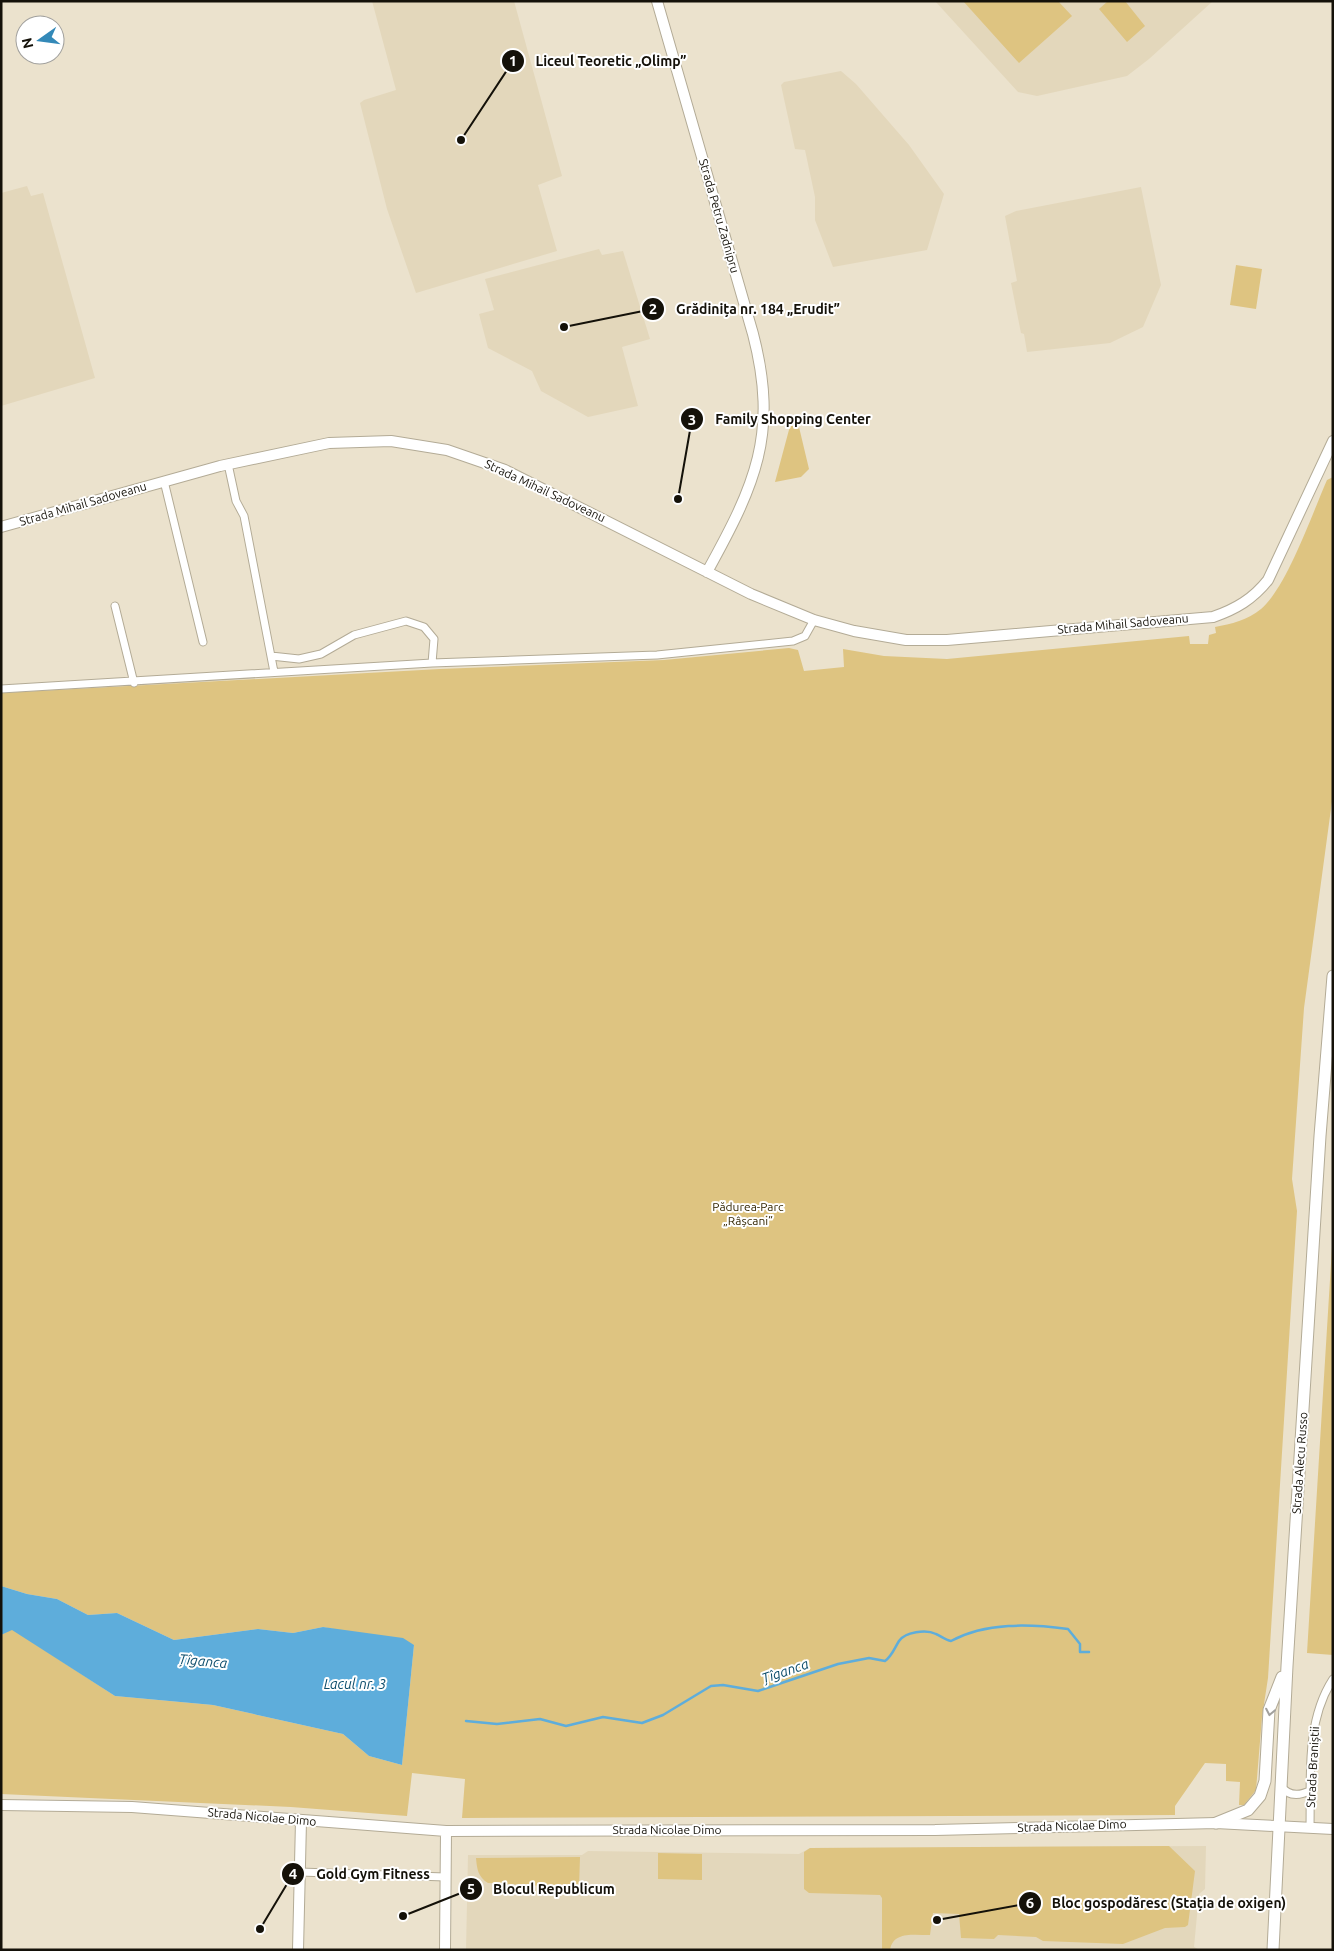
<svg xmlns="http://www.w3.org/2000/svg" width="1334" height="1951" viewBox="0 0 1334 1951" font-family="Ubuntu,sans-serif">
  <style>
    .built { fill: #e3d7bb }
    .green { fill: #dec481 }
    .water { fill: #5eaddb }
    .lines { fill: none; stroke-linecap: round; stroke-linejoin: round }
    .stream { stroke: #5eaddb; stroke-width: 2.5 }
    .street-casing { stroke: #b3ab96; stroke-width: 9 }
    .secondary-casing { stroke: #b3ab96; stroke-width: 12 }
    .primary-casing { stroke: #b3ab96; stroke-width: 13 }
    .street { stroke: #fff; stroke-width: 7 }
    .secondary { stroke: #fff; stroke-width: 10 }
    .primary { stroke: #fff; stroke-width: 11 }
    .oneway { stroke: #a1a09d }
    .labels { text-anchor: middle; stroke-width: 4; stroke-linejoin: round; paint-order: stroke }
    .street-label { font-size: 12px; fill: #141109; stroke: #fff }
    .park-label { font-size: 12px; fill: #342704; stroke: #fff }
    .water-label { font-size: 14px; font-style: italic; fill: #0a4b6a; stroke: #fff }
    .leader { fill: none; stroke: #141109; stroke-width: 2 }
    .callout-dot { fill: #141109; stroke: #fff; stroke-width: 2 }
    .mark-label { font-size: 15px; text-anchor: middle; font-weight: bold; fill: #fff }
    .callout-label { font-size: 14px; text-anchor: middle; font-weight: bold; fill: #141109; stroke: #fff; stroke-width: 4; stroke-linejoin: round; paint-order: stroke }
  </style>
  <rect width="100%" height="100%" fill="#ebe2cd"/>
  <!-- built -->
  <path class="built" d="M372,1h142l48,175 -24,9 19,66 -141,42 -29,-84 -27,-106 4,-3 32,-10z
    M935,1h278l-64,58 -22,17 -90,20 -19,-4z
    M841,71l15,13 53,61 35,49 -17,56 -94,17 -18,-47v-23l-10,-47 -10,-1 -14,-64 3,-3z
    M27,186l4,10 12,-3 52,185 -94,28v-213z
    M1141,187l20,98 -18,42 -33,16 -83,9 -3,-18 -3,-1 -10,-50 6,-2 -12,-65 11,-5z
    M599,249l3,6 21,-4 27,88 -28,8 16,59 -50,11 -47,-26 -9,-20 -44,-23 -9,-34 15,-4 -9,-31z
    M1206,1846l-1,43 -6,5 -5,53 6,3h-734l2,-95h114l6,-4 211,3 11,-6z"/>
  <!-- green -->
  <path class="green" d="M963,1h95l14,15 -53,47z
    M1108,1h17l20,25 -18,16 -28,-33z
    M1236,265l26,4 -6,40 -26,-4z
    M795,425l4,2 10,42 -8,8 -26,5 15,-56z
    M1333,477v317l-29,214 -12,171 5,32 -29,467 -6,39 -6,73 -12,15h-5l1,-23 -14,-1v-17l-21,-1 -30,43v9l-713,3 3,-39 -53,-6 -5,43 -116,-9 -290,-13v-159l11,-6 103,67 98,9 130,29 26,22 33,9 12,-120 -91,-18 -30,6 -35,-4 -84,11 -57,-27 -29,2 -31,-16 -30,-5 -26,-8v-893l439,-24 224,-9 125,-12 9,2 6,21 40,-4 -1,-18 41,7 63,3 242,-23 1,8h18l1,-9 7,-2 -1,-6c16,-3 33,-7 46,-18 26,-22 51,-95 66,-129z
    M1333,1231v424l-26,-2z
    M1169,1846l26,25 -7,54 -3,2 -20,1 -42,16 -80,-3 -7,-4 -38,-2 -4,4 -33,-1 -2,-24 -26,-1 -3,22c-16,0 -37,-4 -40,15h-8v-52l-2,-3 -71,-2 -5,-4v-37l6,-4z
    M658,1853l44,1v26l-44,-1z
    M580,1857l-1,31 -91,-5c-10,-6 -11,-14 -12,-25z"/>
  <!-- water -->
  <path class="water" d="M1,1586l26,8 30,5 31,16 29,-2 57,27 84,-11 35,4 30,-6 80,11 11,7 -12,120 -33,-9 -26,-22 -130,-29 -98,-9 -103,-66 -11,5z"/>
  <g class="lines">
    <!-- stream -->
    <path class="stream" d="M466,1721l31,3 43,-5 26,7 37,-9 39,6 21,-8 48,-29 12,-1 35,6 80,-27 31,-6 16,3c7,-5 9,-12 14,-20 6,-9 27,-12 37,-7 5,2 9,6 15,7 35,-19 79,-17 117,-12l12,15v8h9"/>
    <!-- street casing -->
    <g class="street-casing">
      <path id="street" d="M228,464l8,37 8,15 30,156
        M164,481l39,161
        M115,606l19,77
        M271,656l28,3 22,-5 33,-19 52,-14 18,6 10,12 -2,24
        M1,689l431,-26 225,-8 136,-14 12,-5 9,-16
        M1281,1786c8,11 19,10 30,4
        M1310,1827c1,-49 -5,-105 23,-148
        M300,1872l145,5"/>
    </g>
    <!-- secondary casing -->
    <g class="secondary-casing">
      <path id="secondary" d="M657,1l96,333c26,100 2,151 -46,238
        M1,527l219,-61 109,-23 62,-2 56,9 58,20 246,124 63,26 40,11 52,9h41l266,-23c23,-8 40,-18 55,-37l65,-139
        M1,1805l131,2 314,24 489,-1 281,-7 117,6
        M298,1950l3,-129
        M445,1950l1,-119"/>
    </g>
    <!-- primary casing -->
    <g class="primary-casing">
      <path id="primary" d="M1216,1823l32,-13 12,-14 5,-15 4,-71 13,-33
        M1273,1950l14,-284 33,-530 13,-160"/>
    </g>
    <!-- street -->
    <use href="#street" class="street"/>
    <!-- secondary -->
    <use href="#secondary" class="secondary"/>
    <!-- primary -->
    <use href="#primary" class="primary"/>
  </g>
  <!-- one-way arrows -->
  <defs><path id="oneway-chevron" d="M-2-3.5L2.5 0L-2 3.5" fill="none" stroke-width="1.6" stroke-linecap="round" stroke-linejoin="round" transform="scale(1.25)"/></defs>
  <use class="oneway" href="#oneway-chevron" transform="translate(1270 1712) rotate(101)"/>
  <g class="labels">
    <!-- street labels -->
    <g class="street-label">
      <text transform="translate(719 216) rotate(74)" y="4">Strada Petru Zadnipru</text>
      <text transform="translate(545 491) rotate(25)" y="4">Strada Mihail Sadoveanu</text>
      <text transform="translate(83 504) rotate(-16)" y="4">Strada Mihail Sadoveanu</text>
      <text transform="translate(1123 624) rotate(-5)" y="4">Strada Mihail Sadoveanu</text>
      <text transform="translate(1300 1463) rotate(-86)" y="4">Strada Alecu Russo</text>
      <text transform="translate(1313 1767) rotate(-87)" y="4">Strada Braniștii</text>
      <text transform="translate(262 1817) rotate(5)" y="4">Strada Nicolae Dimo</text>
      <text transform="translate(1072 1826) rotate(-2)" y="4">Strada Nicolae Dimo</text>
      <text x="667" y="1834">Strada Nicolae Dimo</text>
    </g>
    <!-- park labels -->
    <g class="park-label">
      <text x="748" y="1211">Pădurea-Parc<tspan x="748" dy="14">„Râșcani”</tspan></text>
    </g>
    <!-- water labels -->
    <g class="water-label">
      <text transform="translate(203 1661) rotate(5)" y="5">Țîganca</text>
      <text transform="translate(785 1671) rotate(-19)" y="5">Țîganca</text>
      <text x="355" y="1689">Lacul nr. 3</text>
    </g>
  </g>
  <!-- callouts -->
  <path class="leader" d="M461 140L513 61M564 327L653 309M678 499L692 419M260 1929L293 1874M403 1916L471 1889M937 1920L1030 1903"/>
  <g class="callout-dot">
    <circle cx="461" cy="140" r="5"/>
    <circle cx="564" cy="327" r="5"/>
    <circle cx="678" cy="499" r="5"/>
    <circle cx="260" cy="1929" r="5"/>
    <circle cx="403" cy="1916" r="5"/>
    <circle cx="937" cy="1920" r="5"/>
    <circle cx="513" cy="61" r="12"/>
    <circle cx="653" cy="309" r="12"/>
    <circle cx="692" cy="419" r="12"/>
    <circle cx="293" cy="1874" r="12"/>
    <circle cx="471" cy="1889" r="12"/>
    <circle cx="1030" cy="1903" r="12"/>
  </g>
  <g class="mark-label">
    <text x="513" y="66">1</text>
    <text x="653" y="314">2</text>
    <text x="692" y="425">3</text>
    <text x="293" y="1879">4</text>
    <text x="471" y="1894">5</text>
    <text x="1030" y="1908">6</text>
  </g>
  <g class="callout-label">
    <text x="611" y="66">Liceul Teoretic „Olimp”</text>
    <text x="758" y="314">Grădinița nr. 184 „Erudit”</text>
    <text x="793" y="424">Family Shopping Center</text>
    <text x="373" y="1879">Gold Gym Fitness</text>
    <text x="554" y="1894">Blocul Republicum</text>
    <text x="1169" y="1908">Bloc gospodăresc (Stația de oxigen)</text>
  </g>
  <!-- border -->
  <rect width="1334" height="1951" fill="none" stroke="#141109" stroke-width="5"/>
  <!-- north arrow -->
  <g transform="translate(40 40) rotate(256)"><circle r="24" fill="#ffffff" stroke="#a1a09d"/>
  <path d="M0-4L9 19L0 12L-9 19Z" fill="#3389b8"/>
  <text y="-8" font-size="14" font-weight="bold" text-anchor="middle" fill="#141109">N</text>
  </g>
</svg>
